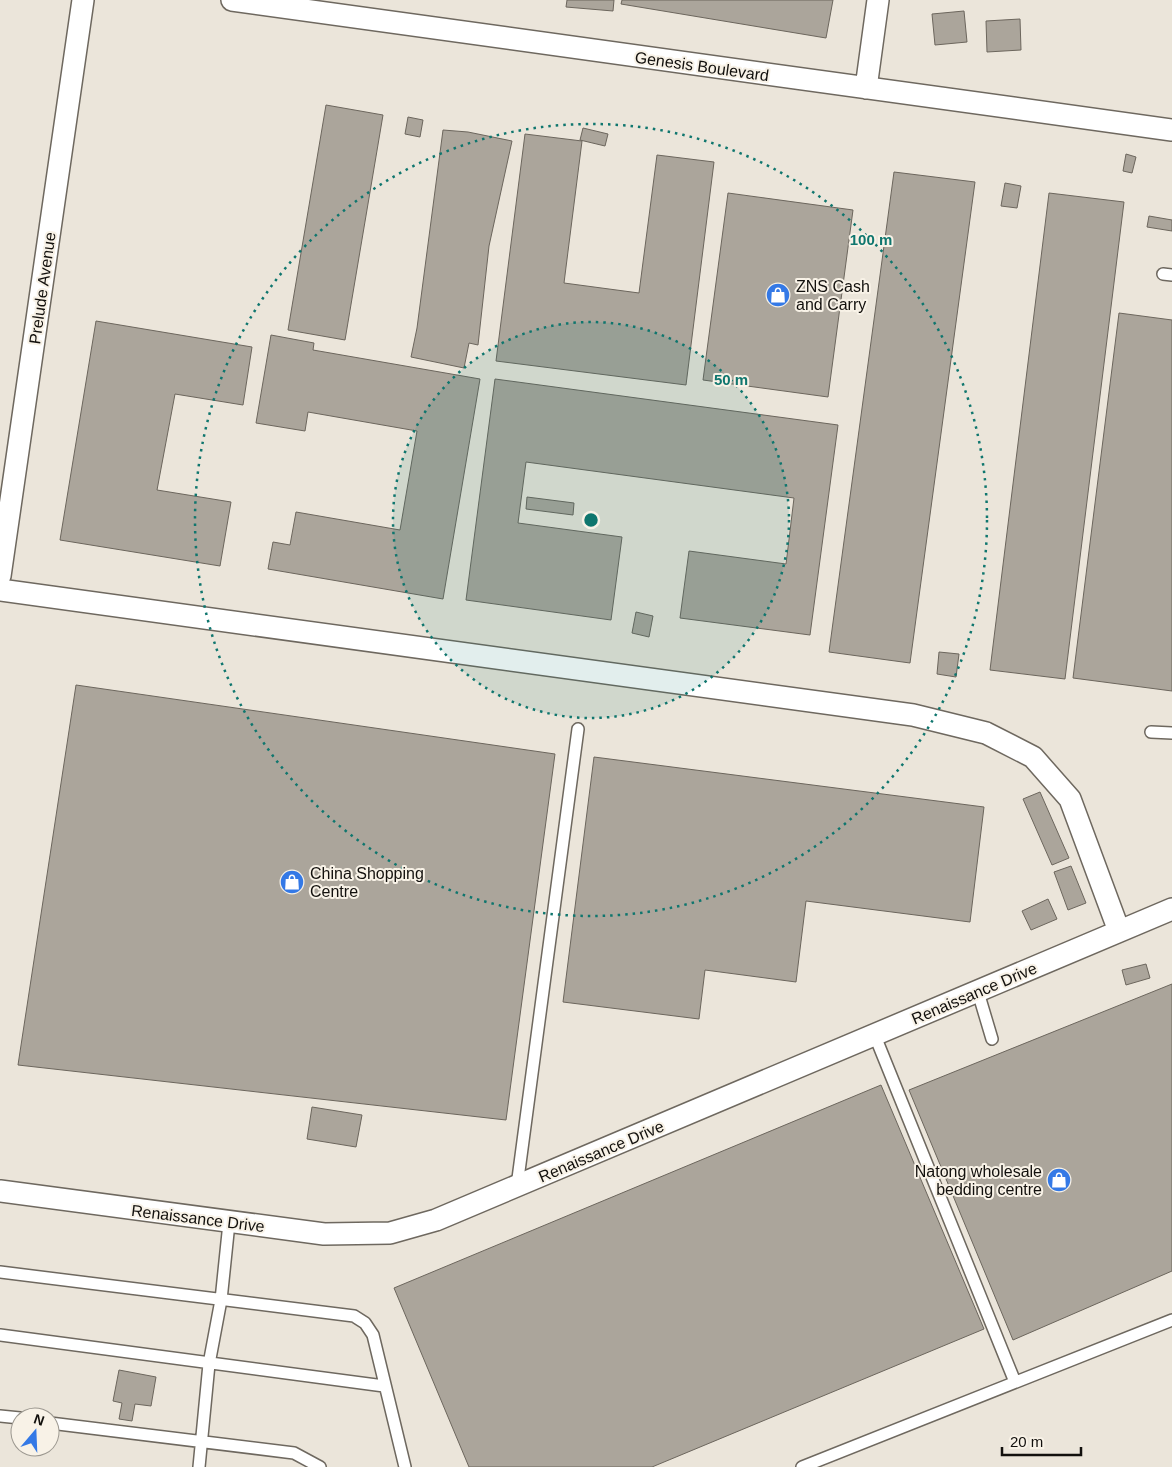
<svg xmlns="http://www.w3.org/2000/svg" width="1172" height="1467" viewBox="0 0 1172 1467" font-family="Arial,sans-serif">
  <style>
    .building { fill: #aba59b; stroke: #6c665d }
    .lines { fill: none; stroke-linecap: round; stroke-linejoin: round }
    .lane-casing { stroke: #6e685f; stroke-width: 14 }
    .street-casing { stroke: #6e685f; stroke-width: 24 }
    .lane { stroke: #fff; stroke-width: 11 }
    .street { stroke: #fff; stroke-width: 21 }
    .ring { fill: none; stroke: #0f766e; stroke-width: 2.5; stroke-dasharray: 2.5 5 }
    .labels { text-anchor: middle; stroke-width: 4; stroke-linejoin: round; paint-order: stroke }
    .street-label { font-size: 16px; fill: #12100d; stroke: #f8f2e7 }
    .poi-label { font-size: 16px; fill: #12100d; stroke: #f8f2e7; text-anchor: start }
    .centre { fill: #0f766e; stroke: #f8f2e7; stroke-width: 2.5 }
    .ring-label { font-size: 15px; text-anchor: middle; font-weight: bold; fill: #0f766e; stroke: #f8f2e7; stroke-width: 4; stroke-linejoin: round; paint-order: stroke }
  </style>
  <rect width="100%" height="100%" fill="#ebe5da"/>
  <!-- building -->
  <path class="building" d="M567,0h47l-1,11 -47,-4z
    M622,0h211l-7,38 -205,-34z
    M964,11l3,31 -32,3 -3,-31z
    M1020,19l1,31 -34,2 -1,-31z
    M326,105l57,10 -38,225 -57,-10z
    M408,117l15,3 -3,17 -15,-3z
    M583,128l25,6 -3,12 -25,-6z
    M443,130l25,2 44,9 -23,105 -11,99 -9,-2 -5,25 -53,-11 6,-29z
    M525,134l57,7 -18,142 75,10 18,-138 57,7 -28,223 -190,-24z
    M1126,154l10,3 -4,16 -9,-2z
    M894,172l81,10 -65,481 -81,-11z
    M1005,183l16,3 -4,22 -16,-2z
    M728,193l125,17 -25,187 -125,-17z
    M1049,193l75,9 -59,477 -75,-9z
    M1149,216l23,4v11l-25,-4z
    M1119,313l53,7v371l-99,-13z
    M96,321l156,26 -9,58 -68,-11 -18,96 74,12 -11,64 -160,-26z
    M271,335l43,8 -1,7 167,29 -37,220 -175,-30 5,-27 17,3 6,-33 104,18 17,-99 -109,-19 -3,19 -49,-8z
    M495,379l343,46 -28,210 -130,-17 9,-67 97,13 8,-66 -268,-36 -8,61 104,14 -11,83 -145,-20z
    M527,497l47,6 -1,12 -47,-6z
    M636,612l17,4 -4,21 -17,-4z
    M939,652l20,2 -3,23 -19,-3z
    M76,685l479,69 -49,366 -488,-55z
    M594,757l390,50 -14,115 -164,-21 -10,81 -91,-12 -6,49 -136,-17z
    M1040,792l29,66 -17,7 -29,-66z
    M1071,866l15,37 -18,7 -14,-38z
    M1048,899l9,20 -26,11 -9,-19z
    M1146,964l4,14 -24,7 -4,-15z
    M1172,984v287l-159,69 -104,-250z
    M881,1085l103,244 -332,138h-183l-75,-179z
    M312,1107l50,8 -6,32 -49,-8z
    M119,1370l37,7 -5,29 -16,-2 -3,17 -13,-2 3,-16 -9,-2z"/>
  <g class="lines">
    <!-- lane casing -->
    <g class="lane-casing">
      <path id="lane" d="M1163,274l9,1
        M1151,732l21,1
        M978,992l14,47
        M875,1036l140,346
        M517,1186l61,-457
        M0,1272l354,44 11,7 8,12 32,132
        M0,1335l384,51
        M0,1416l20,2
        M50,1423l244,30 26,14
        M199,1467l10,-103 12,-64 8,-77
        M802,1467l370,-147"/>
    </g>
    <!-- street casing -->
    <g class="street-casing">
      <path id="street" d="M232,0l940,130
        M866,88l12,-88
        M0,576l83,-576
        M0,590l913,125 73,18 47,24 37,42 49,132
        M0,1191l324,43 66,-1 46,-13 736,-311"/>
    </g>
    <!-- lane -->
    <use href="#lane" class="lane"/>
    <!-- street -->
    <use href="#street" class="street"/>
  </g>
  <!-- distance rings -->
  <circle cx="591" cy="520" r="198" fill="#0f766e" fill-opacity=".12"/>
  <g class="ring">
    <circle cx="591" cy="520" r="198"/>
    <circle cx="591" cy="520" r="396"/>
  </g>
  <!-- icons -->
  <defs>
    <g id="shop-disc" transform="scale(1.25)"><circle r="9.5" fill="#3479e6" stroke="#f8f2e7"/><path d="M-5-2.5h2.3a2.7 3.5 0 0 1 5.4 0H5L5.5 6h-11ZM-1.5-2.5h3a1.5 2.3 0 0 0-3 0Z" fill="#fff"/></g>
  </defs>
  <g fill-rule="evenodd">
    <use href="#shop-disc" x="778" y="295"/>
    <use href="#shop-disc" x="292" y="882"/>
    <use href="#shop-disc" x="1059" y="1180"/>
  </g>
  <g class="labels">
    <!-- street labels -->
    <g class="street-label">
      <text transform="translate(702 66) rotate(8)" y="6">Genesis Boulevard</text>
      <text transform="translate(42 288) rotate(-82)" y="6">Prelude Avenue</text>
      <text transform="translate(974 993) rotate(-23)" y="6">Renaissance Drive</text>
      <text transform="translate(601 1151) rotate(-23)" y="6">Renaissance Drive</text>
      <text transform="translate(198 1218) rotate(7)" y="6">Renaissance Drive</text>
    </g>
    <!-- poi labels -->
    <g class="poi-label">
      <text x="796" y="292">ZNS Cash<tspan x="796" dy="18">and Carry</tspan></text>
      <text x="310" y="879">China Shopping<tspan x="310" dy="18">Centre</tspan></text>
      <text x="1042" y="1177" text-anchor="end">Natong wholesale<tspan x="1042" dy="18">bedding centre</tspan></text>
    </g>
  </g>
  <circle cx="591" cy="520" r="8" class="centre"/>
  <g class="ring-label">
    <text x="871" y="245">100 m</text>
    <text x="731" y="385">50 m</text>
  </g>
  <!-- north arrow -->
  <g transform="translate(35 1432) rotate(19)"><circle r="24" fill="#f8f2e7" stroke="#9c9890"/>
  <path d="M0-4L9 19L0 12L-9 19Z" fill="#3479e6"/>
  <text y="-8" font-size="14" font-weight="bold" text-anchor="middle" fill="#12100d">N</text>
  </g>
  <!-- scale -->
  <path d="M1002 1447v8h79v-8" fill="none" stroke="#12100d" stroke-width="2.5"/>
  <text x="1010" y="1447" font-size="15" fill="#12100d" stroke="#f8f2e7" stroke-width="4" paint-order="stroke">20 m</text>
</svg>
